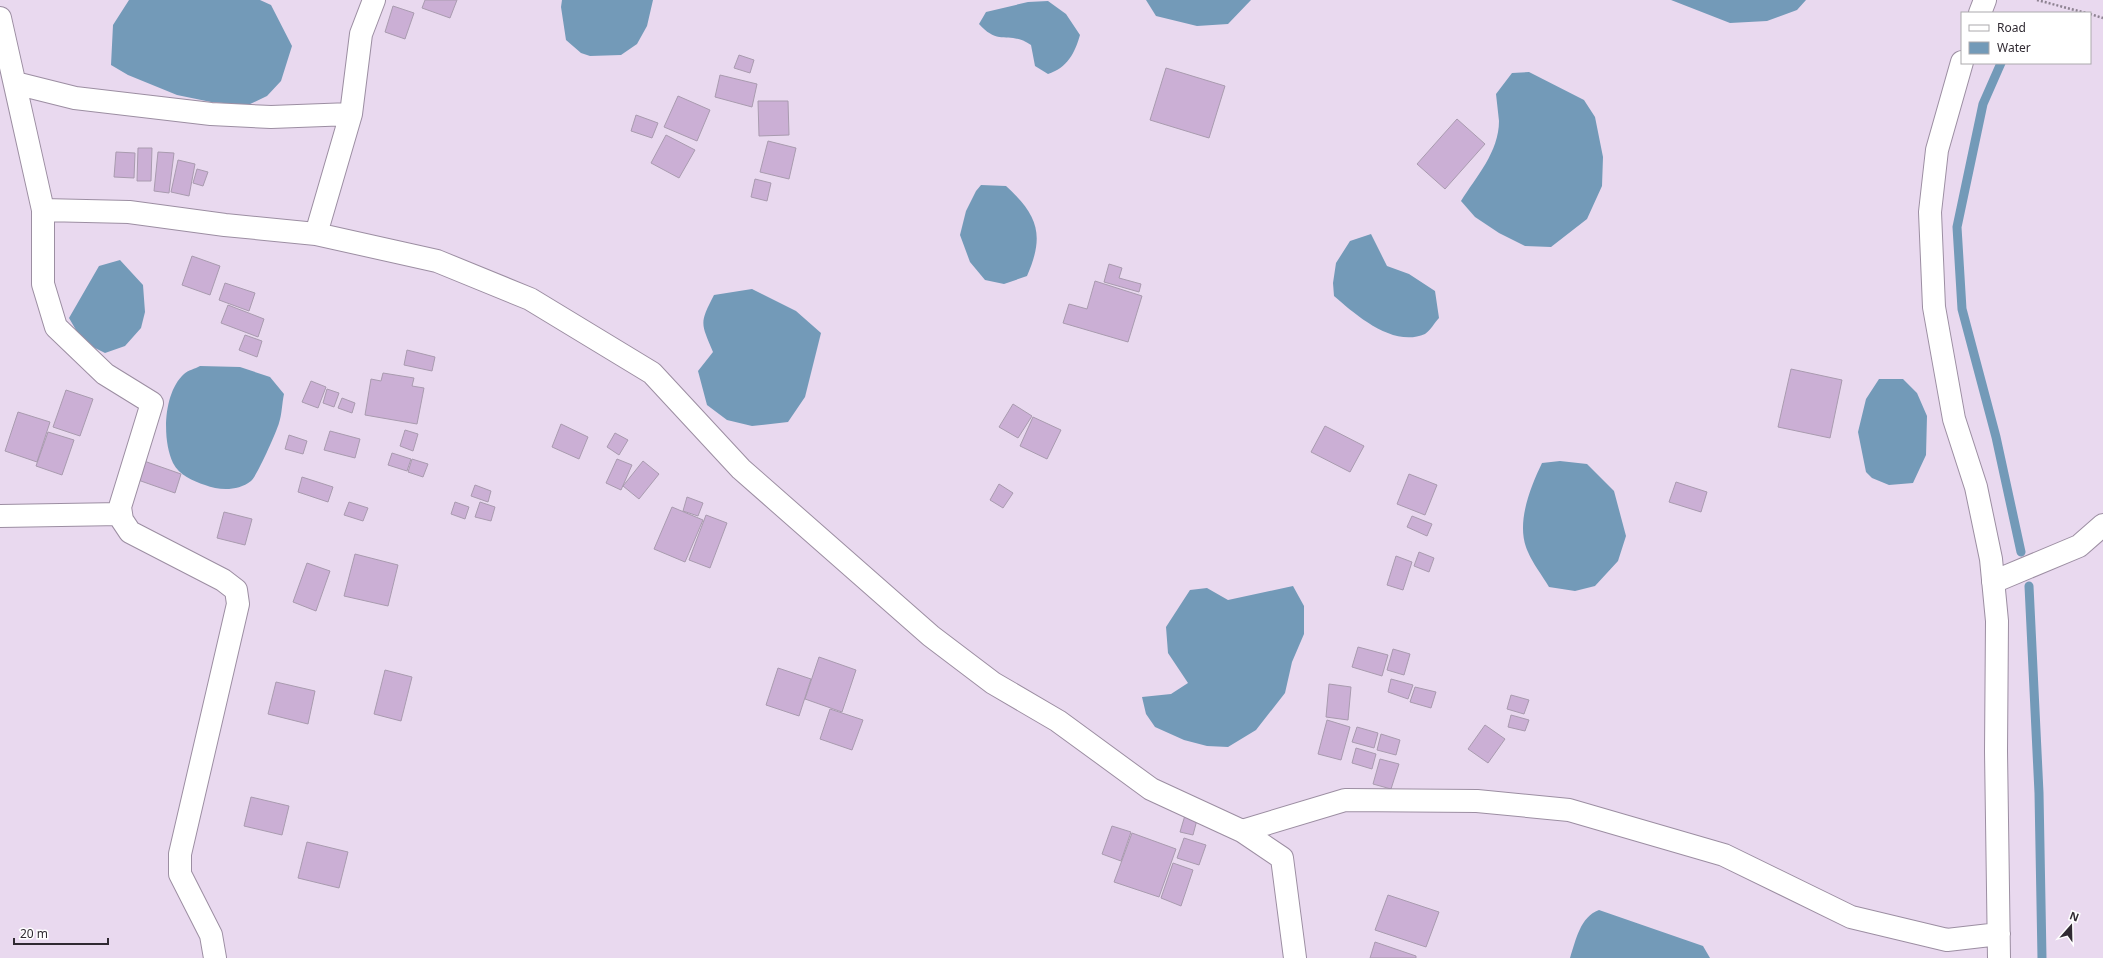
<svg xmlns="http://www.w3.org/2000/svg" width="2103" height="958" viewBox="0 0 2103 958" font-family="'Noto Sans',sans-serif">
  <style>
    .water { fill: #739ab8 }
    .lines { fill: none; stroke-linecap: round; stroke-linejoin: round }
    .stream { stroke: #739ab8; stroke-width: 9 }
    .building { fill: #cbafd5; stroke: #a99baf }
    .street-casing { stroke: #9c8ea2; stroke-width: 24 }
    .path { stroke: #8d8291; stroke-width: 2.5; stroke-dasharray: 2 2; stroke-linecap: butt }
    .street { stroke: #fff; stroke-width: 22 }
  </style>
  <rect width="100%" height="100%" fill="#e9d9ef"/>
  <!-- water -->
  <path class="water" d="M129,0h131l11,5 21,41 -11,35 -14,15 -19,9 -37,-3 -34,-7 -49,-20 -17,-10 2,-40z
    M562,0h91l-6,26 -10,18 -16,11 -31,1 -9,-3 -15,-13 -5,-33z
    M1146,0h105l-23,24 -31,2 -41,-10z
    M1671,0h135l-9,10 -30,11 -37,2z
    M1048,1l18,13 14,21c-5,18 -13,33 -32,39l-13,-8 -4,-21c-21,-15 -32,2 -52,-21l7,-12 42,-10z
    M1529,72l55,28 11,17 8,40 -1,29 -15,33 -36,28 -26,-1 -26,-13 -24,-16 -14,-16c15,-24 38,-49 38,-80 -1,-9 -2,-18 -3,-27l16,-21z
    M981,185l25,1c32,29 39,49 21,90l-23,8 -19,-4 -15,-18 -10,-27 6,-24 10,-20z
    M1371,234l16,32 22,8 26,17 4,27c-4,4 -9,13 -14,16 -32,14 -69,-19 -91,-38l-1,-13 3,-20 14,-22z
    M120,260l23,25 2,27 -4,16 -16,18 -20,7 -22,-11 -14,-24 30,-52z
    M752,289l44,22 25,22 -16,64 -17,25 -36,4 -25,-6 -20,-15 -9,-34 15,-19c-12,-29 -14,-28 1,-57z
    M200,366l40,1 30,10 14,17c-2,9 -2,20 -5,29 -3,10 -22,53 -28,58 -13,10 -31,10 -46,4 -12,-4 -26,-10 -32,-22 -11,-23 -10,-70 11,-89 4,-4 11,-5 16,-8z
    M1879,379h24l14,14 10,23 -1,39 -13,28 -24,2 -17,-7 -6,-6 -8,-40 8,-33z
    M1560,461l27,3 27,27 12,45 -8,25 -23,25 -20,5 -26,-4c-7,-12 -16,-23 -21,-35 -13,-27 2,-64 14,-89z
    M1293,586l11,20v28l-12,28 -7,31 -29,37 -28,17 -21,-1 -23,-6 -29,-13 -9,-13 -4,-17 29,-3 17,-11 -20,-30 -2,-26 24,-37 17,-2 21,12z
    M1599,910l104,36 7,12h-140c6,-18 10,-41 29,-48z"/>
  <g class="lines">
    <!-- stream -->
    <path class="stream" d="M2001,63l-18,41 -26,123 5,82 34,128 25,115
      M2029,586l10,207 3,165"/>
  </g>
  <!-- building -->
  <path class="building" d="M425,0h32l-7,18 -28,-10z
    M393,6l21,7 -9,26 -20,-7z
    M739,55l15,5 -4,13 -16,-5z
    M1166,68l59,18 -16,52 -59,-18z
    M720,75l37,9 -5,23 -37,-10z
    M678,96l32,14 -13,31 -33,-14z
    M758,101h30l1,34 -30,1z
    M636,115l22,8 -6,15 -21,-7z
    M1457,119l28,25 -40,45 -28,-25z
    M666,135l29,15 -16,28 -28,-15z
    M768,141l28,7 -7,31 -29,-7z
    M138,148h14l-1,33h-14z
    M116,152l19,1 -1,25 -20,-1z
    M158,152l16,1 -5,40 -15,-2z
    M178,160l17,4 -6,32 -18,-4z
    M197,169l11,3 -5,14 -10,-3z
    M755,179l16,4 -4,18 -16,-4z
    M192,256l28,10 -10,29 -28,-10z
    M1109,264l13,4 -3,10 22,6 -2,8 -35,-10z
    M1095,281l47,15 -14,46 -65,-19 6,-19 18,5z
    M225,283l30,10 -6,18 -30,-11z
    M228,305l36,14 -6,18 -37,-14z
    M245,335l17,6 -5,16 -18,-7z
    M407,350l28,7 -3,14 -28,-6z
    M1791,369l51,11 -12,58 -52,-11z
    M383,373l31,5 -2,8 12,2 -7,36 -52,-9 6,-36 10,2z
    M311,381l15,6 -8,21 -16,-6z
    M327,389l12,4 -5,14 -11,-4z
    M66,390l27,9 -13,37 -27,-9z
    M342,398l13,5 -3,10 -14,-5z
    M1013,404l19,12 -14,22 -19,-11z
    M18,412l32,10 -13,40 -32,-11z
    M1033,417l28,13 -14,29 -27,-13z
    M561,424l27,13 -9,22 -27,-12z
    M1325,426l39,20 -14,26 -39,-20z
    M405,430l13,4 -5,17 -13,-5z
    M330,431l30,8 -5,19 -31,-8z
    M48,432l26,8 -12,35 -26,-9z
    M615,433l13,7 -9,15 -12,-8z
    M289,435l18,6 -4,13 -18,-5z
    M392,453l19,6 -4,12 -19,-6z
    M412,459l16,5 -5,13 -15,-5z
    M617,459l15,6 -11,25 -15,-7z
    M144,461l37,13 -6,19 -37,-13z
    M643,461l16,13 -20,25 -16,-13z
    M1409,474l28,11 -12,30 -28,-11z
    M302,477l31,10 -5,15 -30,-10z
    M1676,482l31,10 -6,20 -32,-10z
    M999,484l14,9 -10,15 -13,-8z
    M475,485l16,6 -3,11 -17,-6z
    M687,497l16,6 -5,13 -15,-5z
    M349,502l19,6 -5,13 -19,-6z
    M455,502l14,5 -4,12 -14,-5z
    M480,502l15,5 -4,14 -16,-4z
    M672,507l31,13 -18,42 -31,-13z
    M224,512l28,7 -7,26 -28,-7z
    M706,515l21,8 -17,45 -21,-8z
    M1412,516l20,8 -5,12 -20,-9z
    M1419,552l15,6 -5,14 -15,-6z
    M355,554l43,11 -10,41 -44,-10z
    M1396,556l16,6 -9,28 -16,-5z
    M307,563l23,8 -14,40 -23,-9z
    M1358,647l30,8 -6,21 -30,-9z
    M1393,649l17,5 -6,21 -17,-5z
    M819,657l37,13 -14,42 -37,-13z
    M778,668l33,11 -12,37 -33,-11z
    M385,670l27,7 -11,44 -27,-7z
    M1391,679l22,6 -5,14 -20,-7z
    M276,682l39,9 -7,33 -40,-10z
    M1329,684l22,3 -3,33 -22,-3z
    M1415,687l21,5 -5,16 -21,-6z
    M1511,695l18,5 -5,14 -17,-5z
    M830,709l33,11 -11,30 -32,-11z
    M1511,715l18,5 -4,11 -17,-4z
    M1327,720l23,7 -9,33 -23,-6z
    M1485,725l20,14 -17,24 -20,-14z
    M1357,727l21,6 -4,15 -22,-6z
    M1381,734l19,6 -4,15 -19,-5z
    M1356,748l20,6 -4,15 -20,-6z
    M1380,759l19,5 -8,25 -18,-5z
    M251,797l38,9 -7,29 -38,-9z
    M1186,812l12,4 -5,19 -13,-3z
    M1112,826l19,6 -10,29 -19,-7z
    M1132,833l44,16 -17,48 -45,-15z
    M1184,838l22,7 -7,20 -22,-7z
    M307,842l41,10 -9,36 -41,-10z
    M1173,863l20,7 -12,36 -20,-8z
    M1388,895l51,17 -13,35 -51,-17z
    M1375,942l41,14v2h-46z"/>
  <g class="lines">
    <!-- street casing -->
    <g class="street-casing">
      <path id="street" d="M1980,13l5,-13
        M0,18l43,192v74l13,43 49,47 47,29 -32,104 2,13 8,12 93,48 13,10 2,14 -58,250v20l31,61 4,23
        M1962,62l-25,88 -7,62 4,95 20,112 22,68 15,72 6,62 -1,130 3,207
        M15,83l60,15 136,16 60,3 80,-3
        M43,210l86,2 96,13 91,9 121,27 93,38 122,74 89,96 190,167 62,47 65,38 93,68 91,42 40,27 13,100
        M316,234l35,-120 10,-80 13,-34
        M0,516l121,-2
        M1993,582l86,-36 24,-21
        M1242,831l103,-31 132,1 92,9 155,45 127,62 96,23 52,-6"/>
    </g>
    <!-- path -->
    <path class="path" d="M2037,0l49,13
      M2090,14l13,4"/>
    <!-- street -->
    <use href="#street" class="street"/>
  </g>
  <!-- legend -->
  <rect x="1961" y="12" width="130" height="52" fill="#ffffff" stroke="#acaaad"/>
  <rect x="1969" y="25" width="20" height="6" fill="#ffffff" stroke="#acaaad"/>
  <text x="1997" y="32" font-size="12" fill="#302a32">Road</text>
  <rect x="1969" y="42" width="20" height="12" fill="#739ab8" stroke="#acaaad"/>
  <text x="1997" y="52" font-size="12" fill="#302a32">Water</text>
  <!-- north arrow -->
  <g transform="translate(2071 926) rotate(20)" stroke="#ffffff" stroke-width="3" paint-order="stroke">
  <path d="M0-3L7 15L0 10L-7 15Z" fill="#302a32"/>
  <text y="-6" font-size="11" font-weight="bold" text-anchor="middle" fill="#302a32">N</text>
  </g>
  <!-- scale -->
  <path d="M14 938v6h94v-6" fill="none" stroke="#302a32" stroke-width="2"/>
  <text x="20" y="938" font-size="12" fill="#302a32" stroke="#ffffff" stroke-width="3" paint-order="stroke">20 m</text>
</svg>
